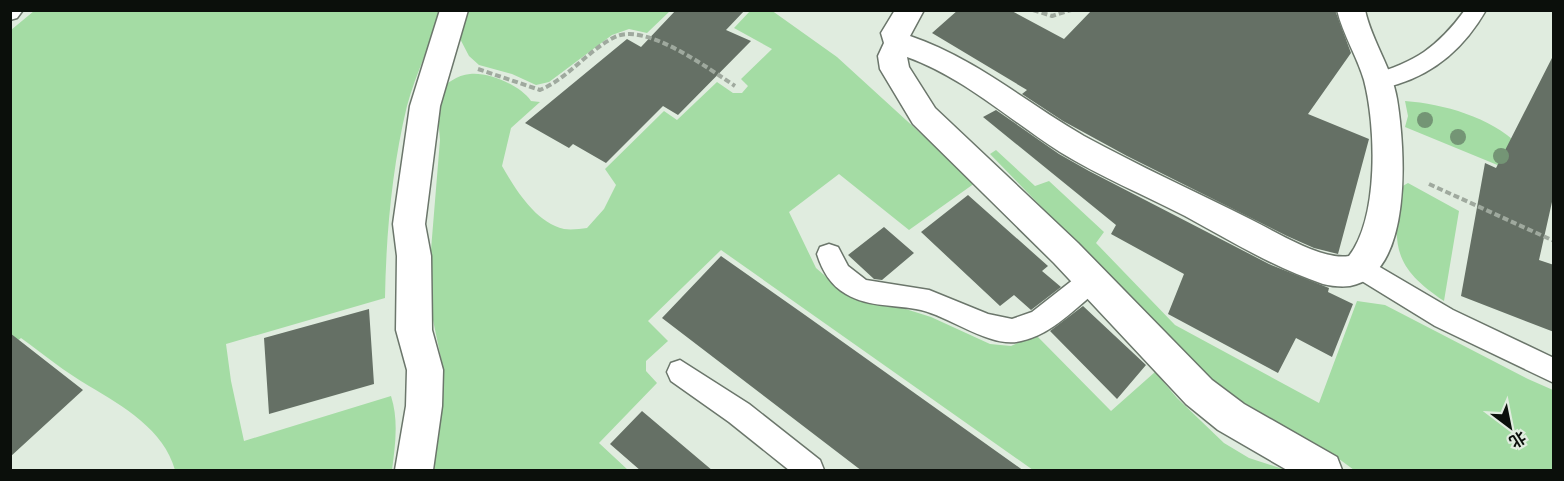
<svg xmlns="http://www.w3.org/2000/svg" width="1564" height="481" viewBox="0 0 1564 481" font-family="Figtree,'Noto Sans SC',sans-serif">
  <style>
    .green { fill: #a4dca4 }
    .building { fill: #657065 }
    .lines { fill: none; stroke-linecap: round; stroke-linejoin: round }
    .lane-casing { stroke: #6b766b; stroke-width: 3 }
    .street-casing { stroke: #6b766b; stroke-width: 3 }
    .path { stroke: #9fa99e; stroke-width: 4; stroke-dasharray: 6 3; stroke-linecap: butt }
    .lane { fill: #fff; fill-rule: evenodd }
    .street { fill: #fff; fill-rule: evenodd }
    .tree { fill: #749575 }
  </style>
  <rect width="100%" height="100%" fill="#e0ecdf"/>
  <!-- green -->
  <path class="green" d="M771,10l66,47 138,126 -66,47 -70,-56 -50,38 27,56 23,20 92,29 59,27 21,2 25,-11 75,76 44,-39 22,26 47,45 25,15 37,12h-253l-312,-220 -73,71 20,20 -22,20v10l11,12 -58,60 29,27h-194l7,-62 1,-45 -9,-43 -3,-58 10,-122 -4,-48c10,-8 21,-17 34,-18 19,-2 50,11 61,27l9,1 -29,26 -9,38c13,23 34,57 62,63 7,1 16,0 23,-1l17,-19 12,-24 -11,-16 59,-58 13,9 40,-38 16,11h9l6,-7 -7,-7 31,-30 -38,-21 16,-17z
    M34,11h407c-10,32 -25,62 -34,95 -15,61 -21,130 -22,192l-159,46 5,37 13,60 147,-45c8,25 4,50 1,74h-217c-11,-40 -52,-64 -86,-84 -24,-14 -46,-32 -68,-48l-10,8v-316z
    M465,11h205l-23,22 -18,-4 -17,6 -63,47 -13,3 -24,-11 -33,-9 -10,-9 -12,-23z
    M1405,101c39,3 85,16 114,44 13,12 23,29 34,43l-148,-61 3,-11z
    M996,150l39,36 14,-5 55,51 -8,11 79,82 144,78 38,-102 28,4 143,74 25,11v80h-199l-19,-14 -73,-39 -47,-32 -225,-231z
    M1408,183l51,28 -15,90c-51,-34 -52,-55 -43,-114z"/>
  <!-- building -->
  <path class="building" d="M676,10h69l-19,20 25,11 -73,74 -15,-9 -57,57 -33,-19 -4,4 -44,-25 102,-84 14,8z
    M958,10h52l54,29 28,-29h243l16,43 -43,61 61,25 -31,115 -24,-6 -27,-12 -160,-80 -64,-35 -41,-27 5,-4 -95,-57z
    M1554,54v139l-15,67 15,5v67l-93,-36 24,-133 11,5z
    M996,110l63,44 30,17 180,93 60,24 -1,4 25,12 -21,53 -36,-19 -18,35 -110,-59 16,-40 -73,-40 5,-9 -133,-108z
    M968,195l80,71 -6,5 19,16 -30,23 -17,-15 -14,11 -79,-74z
    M884,227l30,26 -32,27 -8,-1 -26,-24z
    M721,256l84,59 219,156h-162l-200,-153z
    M1083,306l63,59 -29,34 -67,-68z
    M369,309l5,75 -105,30 -5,-76z
    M10,333l73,57 -73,67z
    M642,411l71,60h-72l-31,-27z"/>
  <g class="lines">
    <!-- lane casing -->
    <g class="lane-casing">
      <path id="lane" d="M10,10h13l-6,8 -7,2z
        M1465,10h21c-20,35 -49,62 -88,74 -9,3 -17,6 -27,3l-3,-6 3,-6c44,-13 66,-27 94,-65z
        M829,244l9,3 10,19 18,14 63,10 59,24 24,5 20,-7 51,-40 9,-3 9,3 3,8 -3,8c-25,19 -48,46 -80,53 -30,8 -70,-24 -100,-31 -26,-6 -51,-2 -75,-16 -16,-9 -24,-24 -29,-40l3,-7z
        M1361,256l92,54 101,48v25l-119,-57 -83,-51 -3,-8 3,-8z
        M680,360l69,44 71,56 4,10h-35l-60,-48 -58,-41 -4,-9 4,-9z"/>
    </g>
    <!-- street casing -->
    <g class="street-casing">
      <path id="street" d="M440,10h28l-28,96 -15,118 6,32 1,74 11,40 -1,36 -9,64h-38l11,-64 1,-36 -11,-40 1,-74 -4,-32 17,-118z
        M895,10h29l-14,26c65,22 115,66 174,100 55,30 112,56 168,84 24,12 71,41 97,36 30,-39 27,-130 15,-176 -7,-24 -21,-45 -27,-70h28c7,32 27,58 32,89 8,48 17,175 -47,187 -8,1 -19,0 -27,-2 -48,-16 -94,-44 -138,-68 -41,-21 -86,-40 -125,-64 -50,-32 -97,-75 -153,-95l2,10 26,41 143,135 134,137 32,24 93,53 5,13h-55l-69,-40 -32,-26 -132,-141 -141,-139 -33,-55 -2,-13 6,-13 -3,-10z"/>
    </g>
    <!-- path -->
    <path class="path" d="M1033,10l19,6 19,-6
      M478,69l62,21c30,-13 48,-40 75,-53 31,-15 94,32 120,49
      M1429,184l125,57"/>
    <!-- lane -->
    <use href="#lane" class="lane"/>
    <!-- street -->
    <use href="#street" class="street"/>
  </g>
  <!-- trees -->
  <g class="tree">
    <circle cx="1425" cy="120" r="8"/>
    <circle cx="1458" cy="137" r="8"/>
    <circle cx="1501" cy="156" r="8"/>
  </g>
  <!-- border -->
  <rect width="1564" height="481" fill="none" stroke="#0b0f0b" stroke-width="24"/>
  <!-- north arrow -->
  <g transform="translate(1510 427) rotate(148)" stroke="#e0ecdf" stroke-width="4.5" paint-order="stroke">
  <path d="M0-4.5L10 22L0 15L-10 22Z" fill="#0b0f0b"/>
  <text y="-9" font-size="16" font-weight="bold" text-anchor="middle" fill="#0b0f0b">北</text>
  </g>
</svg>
